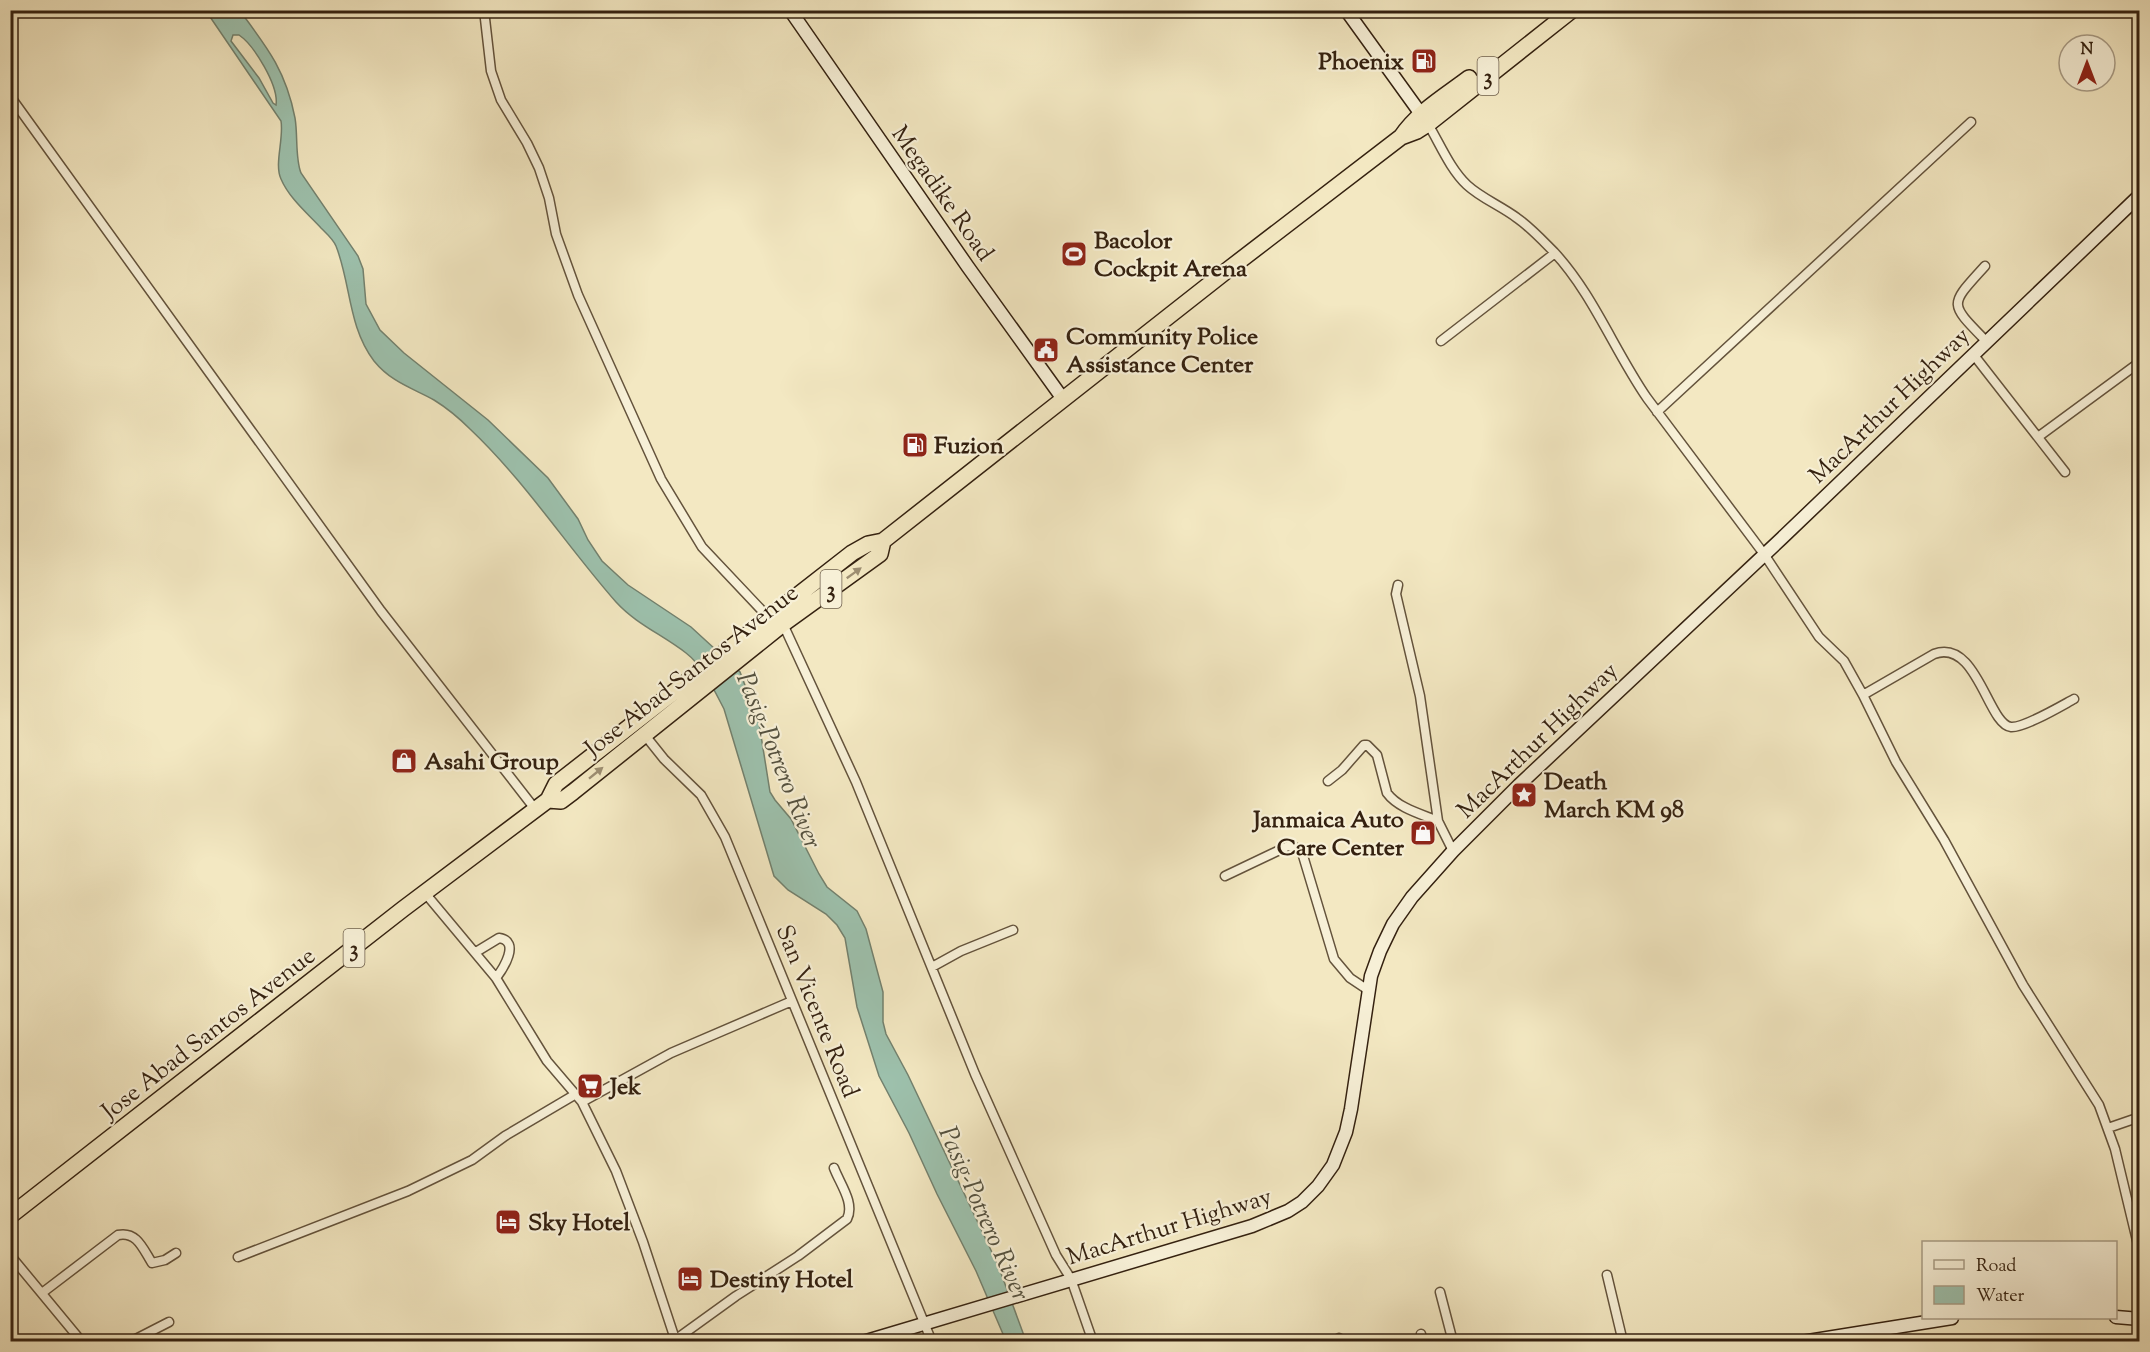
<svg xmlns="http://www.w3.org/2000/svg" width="2150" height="1352" viewBox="0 0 2150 1352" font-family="'Sorts Mill Goudy',serif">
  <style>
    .water { fill: #9dc1ad; stroke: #73816e; stroke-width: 1.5; fill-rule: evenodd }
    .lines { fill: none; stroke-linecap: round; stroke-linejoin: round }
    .street-casing { stroke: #64533c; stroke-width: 11 }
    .secondary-casing { stroke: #342110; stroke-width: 15 }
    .highway-casing { stroke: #342110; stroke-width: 18 }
    .street { stroke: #f7f0d7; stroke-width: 8 }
    .secondary { stroke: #f7f0d7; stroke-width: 12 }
    .highway { stroke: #f3e8c2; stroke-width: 15 }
    .oneway { fill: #9d8e72 }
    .labels { text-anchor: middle; stroke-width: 4.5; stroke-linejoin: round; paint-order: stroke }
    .shield { fill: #f7f0d7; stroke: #6e5f4c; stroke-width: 1.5 }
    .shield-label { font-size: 22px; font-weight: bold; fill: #342110 }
    .poi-label { font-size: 24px; font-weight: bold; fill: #342110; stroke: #f7f0d7; text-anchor: start }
    .street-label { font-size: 24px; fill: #342110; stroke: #f7f0d7 }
    .water-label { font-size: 26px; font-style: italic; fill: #54513f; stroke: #f7f0d7 }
  </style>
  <rect width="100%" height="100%" fill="#f3e8c2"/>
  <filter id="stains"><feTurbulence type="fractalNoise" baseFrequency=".00333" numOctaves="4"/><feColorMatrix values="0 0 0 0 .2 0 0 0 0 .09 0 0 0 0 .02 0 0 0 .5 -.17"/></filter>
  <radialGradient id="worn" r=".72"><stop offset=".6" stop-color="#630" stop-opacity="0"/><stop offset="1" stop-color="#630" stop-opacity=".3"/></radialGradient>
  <!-- water -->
  <path class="water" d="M206,11h34c27,36 46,60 55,107 3,17 0,40 6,55l57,83 5,13 3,35 14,26 24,23 84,67 60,58 30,41 10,21 14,21 26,24 63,42 49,45 19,51 11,69 5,8 16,19 28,55 8,13 30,24 9,18 17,63v30l3,12 22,41 90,190 28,76h-20l-30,-70 -39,-77 -28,-61 -30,-57 -22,-69 -12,-69 -8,-13 -11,-11 -38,-24 -14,-14 -50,-167c-10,-19 -21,-43 -38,-56 -23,-18 -50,-29 -70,-51 -50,-57 -91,-121 -146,-173 -11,-11 -23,-21 -36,-29 -22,-12 -43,-18 -60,-39 -26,-34 -23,-77 -38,-115 -3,-7 -10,-13 -15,-18 -13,-14 -32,-30 -40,-49 -7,-15 3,-40 0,-58zM233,35h6c15,10 40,51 37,70l-3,-2 -14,-25 -28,-37z"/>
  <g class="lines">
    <!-- street casing -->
    <g class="street-casing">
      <path id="street" d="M484,10l7,61 10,29 26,43 12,25 10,30 7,36 22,61 83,184 41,68 67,71
        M10,96l371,515 154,198
        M1428,124c12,20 22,45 39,61 14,13 34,21 50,33 13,9 25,22 37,34 39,42 60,98 93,146l117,156 55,83 25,24 19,34 33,67 48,78 79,145 76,120 16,44 25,104
        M1985,266c-36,40 -37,36 2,76
        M1441,341l114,-88
        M1973,354l92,118
        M1657,412l314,-290
        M2038,437l102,-75
        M1398,585l-2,9 24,102 18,125 15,30
        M783,624l73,158 119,292 81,181 15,24 22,63
        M1863,695l71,-41c43,-16 54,71 77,73 13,1 50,-21 63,-28
        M644,734l20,25 37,36 24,42 207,505
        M1328,781l14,-11 22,-25h3l10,10 10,38c11,15 34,21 51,28
        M1225,876l63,-30 13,3 33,110 16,19 18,12
        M425,893l71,85 51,83 35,41 34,69 27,71 33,100
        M476,952l23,-14c22,3 4,31 -3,40
        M932,967l29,-16 52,-21
        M582,1102l89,-49 121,-52
        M2108,1128l32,-11
        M10,1255l72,87
        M238,1257l170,-66 64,-31 33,-24 71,-42
        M1607,1275l16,67
        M1440,1292l13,50
        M42,1293l76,-58c19,-4 25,14 34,28l13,-3 11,-7
        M1421,1334l2,8
        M1339,1338v4
        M675,1340l61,-44 62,-40 49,-37c8,-16 -7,-35 -13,-51
        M1293,1340v2
        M130,1342l39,-20"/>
    </g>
    <!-- secondary casing -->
    <g class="secondary-casing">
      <path id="secondary" d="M790,10l178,257 95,132
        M1346,10l80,111
        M2116,1317l24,2
        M863,1342l389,-116 36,-15 14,-9 16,-16 15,-21 13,-33 5,-23 20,-133 9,-25 13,-27 19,-27 41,-46 66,-66 262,-246 359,-344
        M1802,1342l150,-24"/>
    </g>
    <!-- highway casing -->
    <g class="highway-casing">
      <path id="highway" d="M1401,137c18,-26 43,-40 68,-59
        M548,800l13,1 12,-9 210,-168 97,-70 3,-13
        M10,1216l393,-307 145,-109 8,-16 296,-231 16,-9 15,-3 342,-269 176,-135 16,-6 11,-7 144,-114"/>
    </g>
    <!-- street -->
    <use href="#street" class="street"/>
    <!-- secondary -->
    <use href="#secondary" class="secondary"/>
    <!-- highway -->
    <use href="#highway" class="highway"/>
  </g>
  <!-- one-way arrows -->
  <defs><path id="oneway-solid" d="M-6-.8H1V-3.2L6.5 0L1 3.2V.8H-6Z" transform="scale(1.5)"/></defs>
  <g class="oneway">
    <use href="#oneway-solid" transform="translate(854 573) rotate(-36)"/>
    <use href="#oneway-solid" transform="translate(596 773) rotate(-39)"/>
  </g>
  <!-- icons -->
  <defs>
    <g id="fuel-square" transform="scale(1.35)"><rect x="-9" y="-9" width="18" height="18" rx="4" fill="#8f2418" stroke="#f7f0d7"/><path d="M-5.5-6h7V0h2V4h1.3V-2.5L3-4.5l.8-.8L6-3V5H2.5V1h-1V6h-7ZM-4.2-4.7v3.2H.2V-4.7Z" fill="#fff"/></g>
    <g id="stadium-square" transform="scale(1.35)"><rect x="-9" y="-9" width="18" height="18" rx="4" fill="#8f2418" stroke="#f7f0d7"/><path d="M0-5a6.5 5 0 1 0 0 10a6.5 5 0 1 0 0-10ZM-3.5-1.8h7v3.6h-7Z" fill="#fff"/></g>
    <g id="civic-square" transform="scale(1.35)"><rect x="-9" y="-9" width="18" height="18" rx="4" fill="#8f2418" stroke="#f7f0d7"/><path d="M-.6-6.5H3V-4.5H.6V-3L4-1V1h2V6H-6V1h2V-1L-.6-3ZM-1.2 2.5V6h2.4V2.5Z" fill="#fff"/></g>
    <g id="shop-square" transform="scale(1.35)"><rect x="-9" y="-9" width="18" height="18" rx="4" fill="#8f2418" stroke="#f7f0d7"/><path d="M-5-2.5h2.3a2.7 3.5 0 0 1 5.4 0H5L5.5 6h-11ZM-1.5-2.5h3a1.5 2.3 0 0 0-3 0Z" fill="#fff"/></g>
    <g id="sight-square" transform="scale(1.35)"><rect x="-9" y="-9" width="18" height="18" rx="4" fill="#8f2418" stroke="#f7f0d7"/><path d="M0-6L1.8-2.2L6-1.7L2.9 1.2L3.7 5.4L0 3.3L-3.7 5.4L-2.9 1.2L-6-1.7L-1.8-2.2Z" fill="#fff"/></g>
    <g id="supermarket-square" transform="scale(1.35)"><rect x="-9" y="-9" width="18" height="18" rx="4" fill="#8f2418" stroke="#f7f0d7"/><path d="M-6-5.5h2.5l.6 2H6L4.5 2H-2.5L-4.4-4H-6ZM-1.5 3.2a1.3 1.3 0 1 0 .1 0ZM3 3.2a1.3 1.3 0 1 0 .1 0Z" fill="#fff"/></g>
    <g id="hotel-square" transform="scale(1.35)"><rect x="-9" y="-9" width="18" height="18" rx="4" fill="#8f2418" stroke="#f7f0d7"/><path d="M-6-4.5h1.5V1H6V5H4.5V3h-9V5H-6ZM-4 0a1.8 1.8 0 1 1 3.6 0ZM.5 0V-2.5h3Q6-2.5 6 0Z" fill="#fff"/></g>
  </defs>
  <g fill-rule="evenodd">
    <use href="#fuel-square" x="1424" y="61"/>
    <use href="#stadium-square" x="1074" y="254"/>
    <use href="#civic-square" x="1046" y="350"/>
    <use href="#fuel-square" x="915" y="445"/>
    <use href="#shop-square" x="404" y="761"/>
    <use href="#sight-square" x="1524" y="795"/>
    <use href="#shop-square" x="1423" y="833"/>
    <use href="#supermarket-square" x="590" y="1086"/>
    <use href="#hotel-square" x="508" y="1222"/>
    <use href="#hotel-square" x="690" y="1279"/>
  </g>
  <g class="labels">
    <!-- shield labels -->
    <g class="shield">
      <rect x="1477.5" y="57" width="21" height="38" rx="4.5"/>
      <rect x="820.5" y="570" width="21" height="38" rx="4.5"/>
      <rect x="343.5" y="929" width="21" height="38" rx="4.5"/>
    </g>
    <g class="shield-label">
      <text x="1488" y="84">3</text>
      <text x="831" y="597">3</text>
      <text x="354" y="956">3</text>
    </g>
    <!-- poi labels -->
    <g class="poi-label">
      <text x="1404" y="69" text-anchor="end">Phoenix</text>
      <text x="1094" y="248">Bacolor<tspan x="1094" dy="28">Cockpit Arena</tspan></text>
      <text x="1066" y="344">Community Police<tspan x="1066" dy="28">Assistance Center</tspan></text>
      <text x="934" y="453">Fuzion</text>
      <text x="424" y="769">Asahi Group</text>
      <text x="1544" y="789">Death<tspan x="1544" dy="28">March KM 98</tspan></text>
      <text x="1404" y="827" text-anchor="end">Janmaica Auto<tspan x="1404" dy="28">Care Center</tspan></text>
      <text x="610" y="1094">Jek</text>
      <text x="528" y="1230">Sky Hotel</text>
      <text x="710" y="1287">Destiny Hotel</text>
    </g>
    <!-- street labels -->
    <g class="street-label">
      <text transform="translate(943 193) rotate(55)" y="8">Megadike Road</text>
      <text transform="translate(1889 405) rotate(-44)" y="8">MacArthur Highway</text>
      <text transform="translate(691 670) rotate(-38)" y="8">Jose Abad Santos Avenue</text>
      <text transform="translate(1537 740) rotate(-44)" y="8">MacArthur Highway</text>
      <text transform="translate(818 1011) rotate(68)" y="8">San Vicente Road</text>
      <text transform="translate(208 1033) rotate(-38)" y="8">Jose Abad Santos Avenue</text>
      <text transform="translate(1169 1226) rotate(-17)" y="8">MacArthur Highway</text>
    </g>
    <!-- water labels -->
    <g class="water-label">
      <text transform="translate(780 760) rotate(68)" y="9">Pasig-Potrero River</text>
      <text transform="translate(985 1213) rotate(66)" y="9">Pasig-Potrero River</text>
    </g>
  </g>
  <!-- margin -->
  <rect width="2150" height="1352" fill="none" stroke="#f3e8c2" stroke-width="36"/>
  <rect x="12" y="12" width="2126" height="1328" fill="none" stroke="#342110" stroke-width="3"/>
  <rect x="18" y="18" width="2114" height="1316" fill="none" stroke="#342110" stroke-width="1.5"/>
  <!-- legend -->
  <rect x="1922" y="1241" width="195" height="78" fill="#f7f0d7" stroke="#a99d87" stroke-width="1.5"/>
  <rect x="1934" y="1260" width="30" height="9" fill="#f7f0d7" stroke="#a99d87" stroke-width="1.5"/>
  <text x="1976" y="1271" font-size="18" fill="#342110">Road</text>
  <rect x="1934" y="1286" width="30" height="18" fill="#9dc1ad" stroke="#a99d87" stroke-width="1.5"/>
  <text x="1976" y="1301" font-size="18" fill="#342110">Water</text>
  <!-- north arrow -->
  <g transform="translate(2087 63)"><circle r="28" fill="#f7f0d7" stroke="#a99d87" stroke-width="1.5"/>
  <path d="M0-4.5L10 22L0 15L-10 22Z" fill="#8f2418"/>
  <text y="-9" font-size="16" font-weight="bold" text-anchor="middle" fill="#342110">N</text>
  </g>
  <rect width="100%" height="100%" filter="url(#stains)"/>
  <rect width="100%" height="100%" fill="url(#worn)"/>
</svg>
